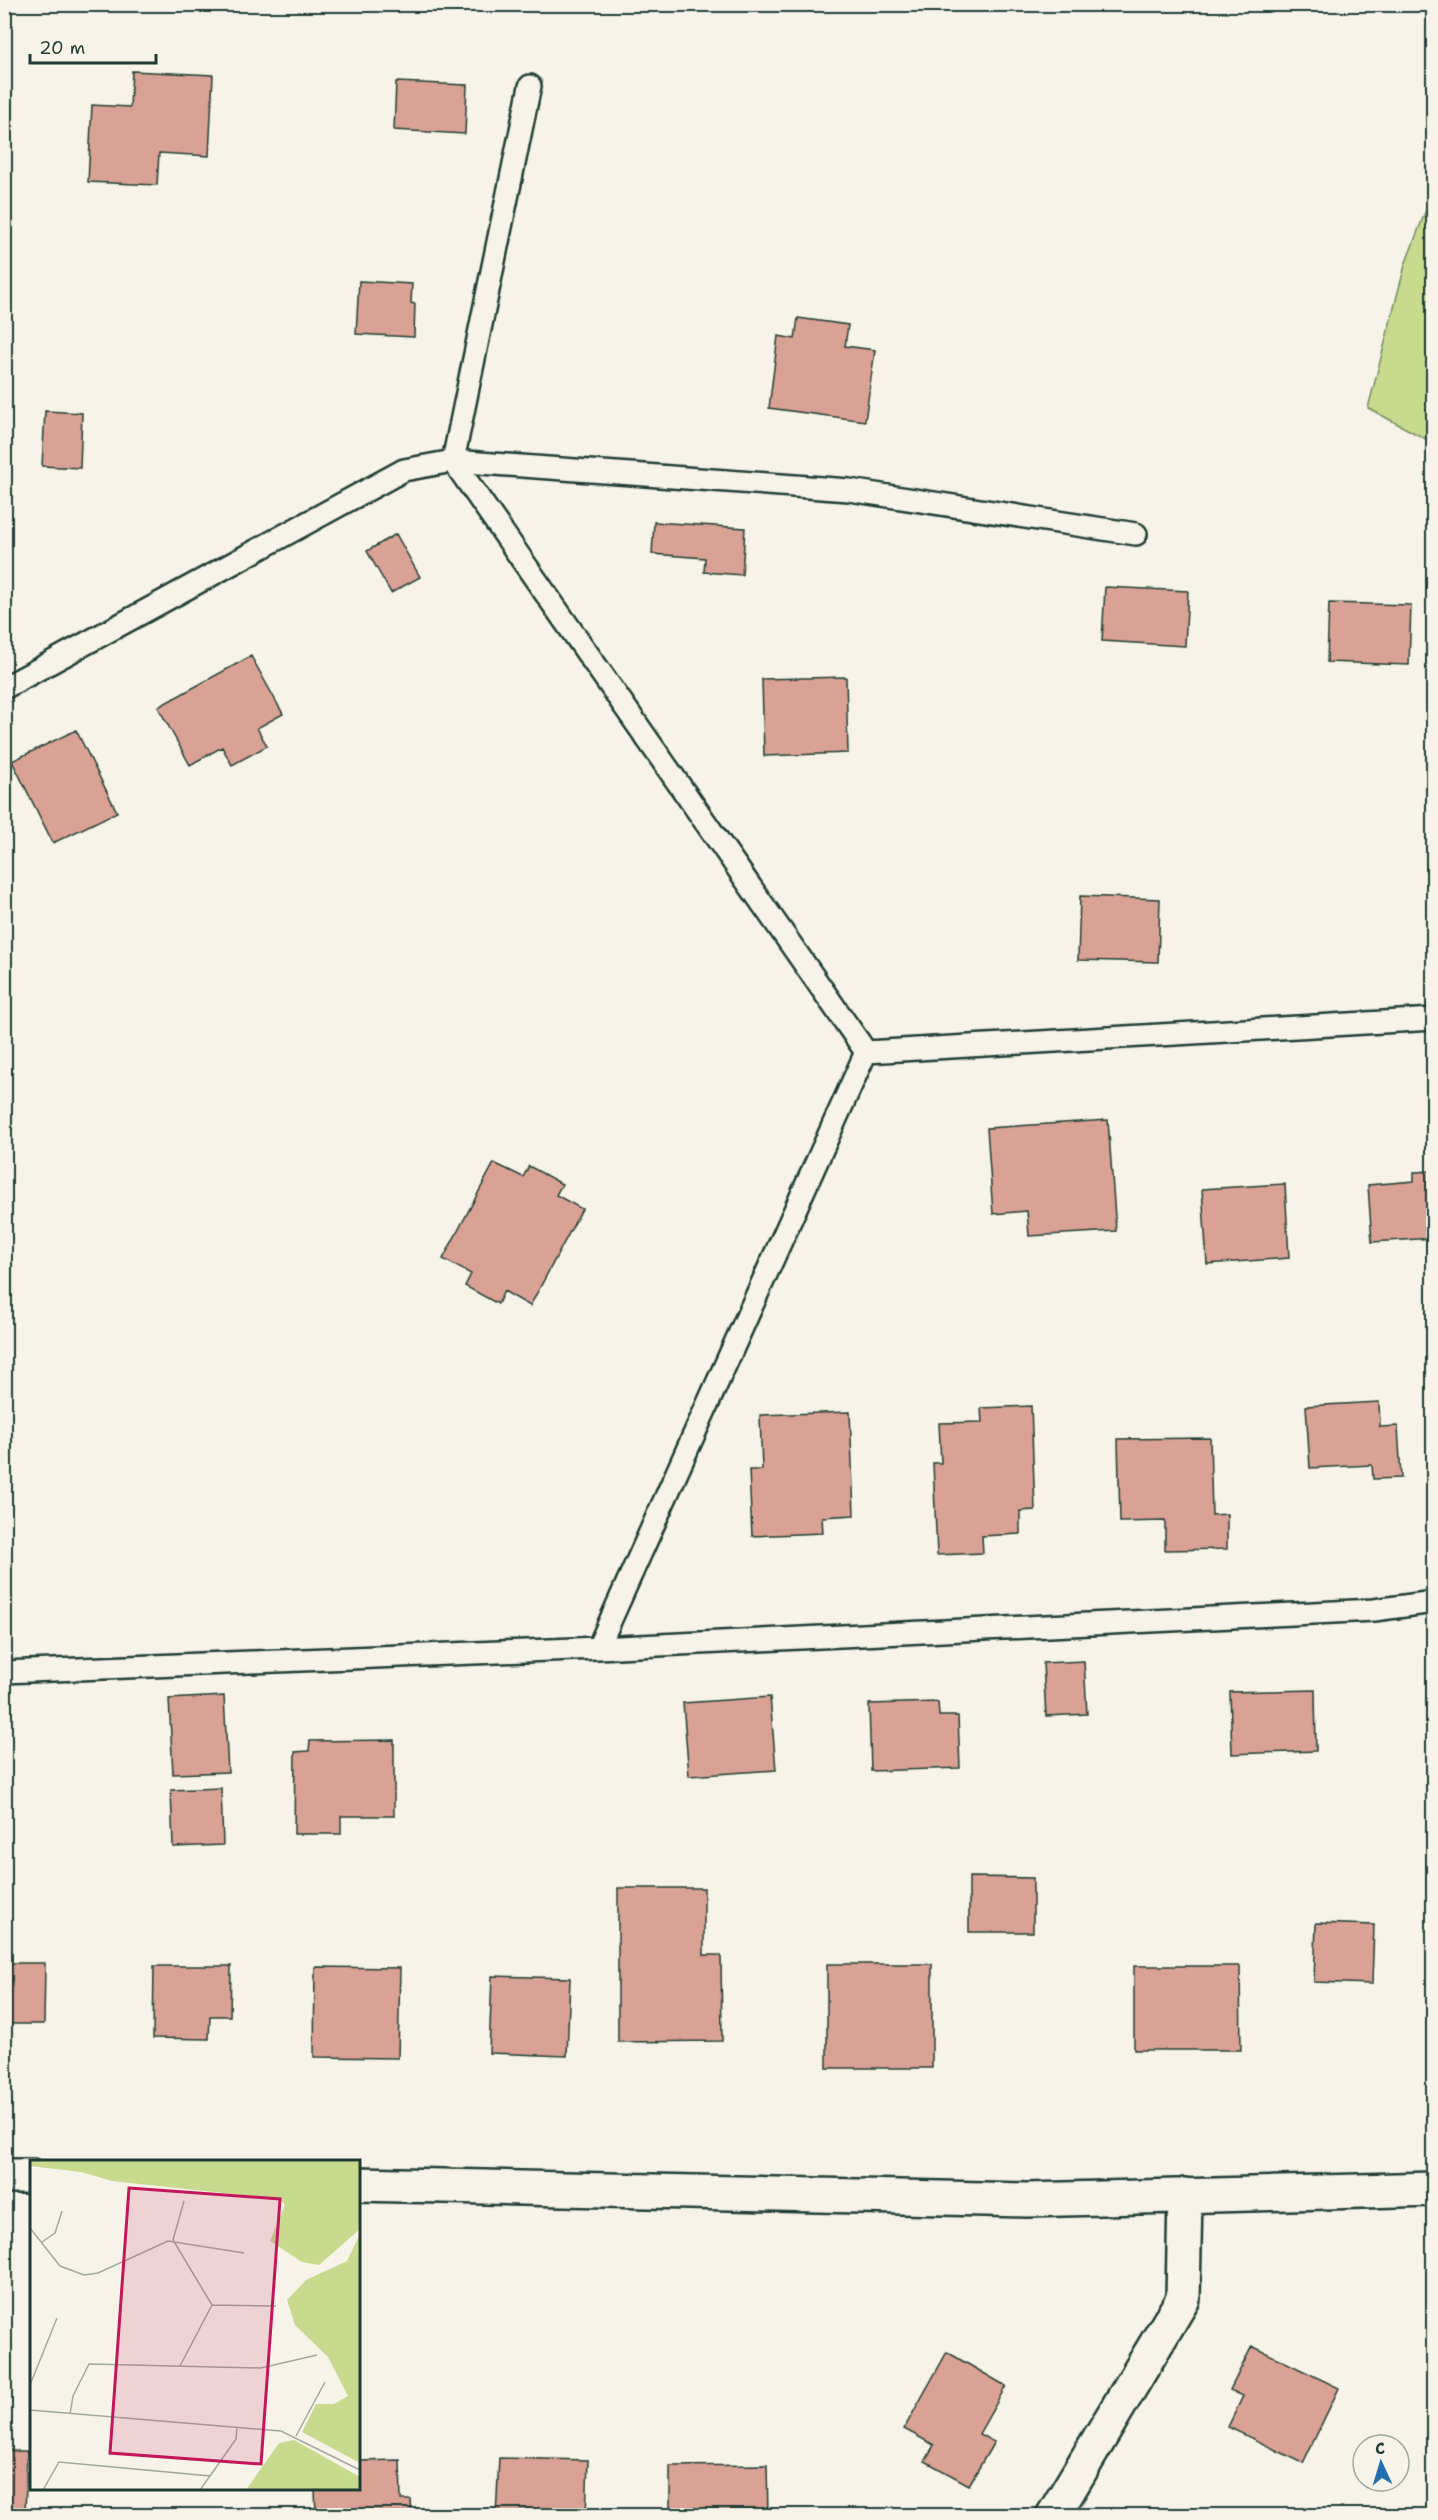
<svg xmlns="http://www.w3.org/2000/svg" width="1438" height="2520" viewBox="0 0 1438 2520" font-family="'Shantell Sans',sans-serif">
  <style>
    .green { fill: #c7da8e; stroke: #738c61; stroke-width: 1.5 }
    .building { fill: #daa294; stroke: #1f3d34; stroke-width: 1.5 }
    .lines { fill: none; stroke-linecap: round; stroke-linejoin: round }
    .lane-casing { stroke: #1f3d34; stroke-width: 26 }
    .street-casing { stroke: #1f3d34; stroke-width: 38 }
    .lane { stroke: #f7f3e8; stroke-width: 21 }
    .street { stroke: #f7f3e8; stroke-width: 33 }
    .inset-road { fill: none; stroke: #a1aaa0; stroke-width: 1.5 }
    .view { fill: #c2185b; fill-opacity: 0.15; stroke: #c2185b; stroke-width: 3 }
    .inset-edge { fill: none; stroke: #1f3d34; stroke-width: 3 }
  </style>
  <rect width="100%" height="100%" fill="#f7f3e8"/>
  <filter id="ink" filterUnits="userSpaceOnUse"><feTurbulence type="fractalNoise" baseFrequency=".0167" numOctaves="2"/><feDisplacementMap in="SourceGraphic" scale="12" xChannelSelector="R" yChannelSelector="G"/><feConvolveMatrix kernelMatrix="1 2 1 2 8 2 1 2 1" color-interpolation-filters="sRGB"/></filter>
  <g filter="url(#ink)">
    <!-- green -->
    <path class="green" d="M1433,191v252l-65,-35 37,-143z"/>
    <!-- building -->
    <path class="building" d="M132,71l81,4 -4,81 -50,-3 -2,32 -69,-3 4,-77 38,2z
      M396,82l71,3 -2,49 -71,-4z
      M359,281l53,3 -1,19 4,1 -1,33 -58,-3z
      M798,318l50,7 -3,21 30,4 -10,71 -96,-13 9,-72 17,3z
      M45,411l37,2 -2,55 -38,-2z
      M654,522l91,6 -3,47 -38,-3 1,-14 -53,-4z
      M396,534l24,43 -29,16 -24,-42z
      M1105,587l83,4 -3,55 -83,-5z
      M1329,603l82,2 -2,60 -82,-3z
      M251,656l32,58 -26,14 10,18 -35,19 -10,-18 -32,18 -32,-58z
      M846,677l2,76 -84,3 -2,-77z
      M76,730l41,82 -64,31 -41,-82z
      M1080,896l80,3 -2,63 -80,-2z
      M1108,1120l8,111 -87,5 -2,-25 -34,3 -6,-86z
      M494,1163l29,14 6,-11 33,18 -6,11 26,14 -52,97 -26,-15 -6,13 -33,-18 6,-12 -28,-15z
      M1434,1171v67l-62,4 -4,-57 46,-4v-9z
      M1285,1184l4,74 -82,6 -5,-75z
      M1379,1402l1,25 18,-1 3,52 -28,1 -1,-14 -62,3 -4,-62z
      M1031,1406l4,104 -15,1v23l-38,2 1,17 -46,2 -4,-92h8l-2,-40 43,-1 -1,-14z
      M850,1412l4,103 -32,2 1,16 -71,3 -3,-66h13l-2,-55z
      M1210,1438l2,77 15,-1v35l-62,1v-29l-45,1 -2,-83z
      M1084,1661l3,53 -41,2 -3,-53z
      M1315,1690l1,61 -84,3 -2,-62z
      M224,1696l4,76 -55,2 -4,-75z
      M770,1697l6,73 -87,6 -6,-73z
      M938,1702l1,14h19l2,52 -89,3 -2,-67z
      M394,1740v76h-53v18h-47l1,-82 14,-1 1,-10z
      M221,1788l2,57 -50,2 -2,-57z
      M969,1877l64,1v54h-64z
      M618,1888h86v67h17l1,86 -104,1z
      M1316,1923l58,2 -2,59 -58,-2z
      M4,1963h41l-1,61h-40z
      M827,1964h105v104h-105z
      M154,1966h77l-1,50h-20l-1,23 -56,-1z
      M1134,1966h106l1,84h-107z
      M315,1967l85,1 -2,90 -84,-1z
      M492,1976l78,2 -3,78 -78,-3z
      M1252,2346l87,42 -36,75 -75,-36 15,-31 -13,-6z
      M947,2352l59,34 -27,48 15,8 -25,43 -44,-24 9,-16 -30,-16z
      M4,2440l2,11h21l-2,65h-21z
      M499,2458l89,2 -2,56h-90z
      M400,2460l1,40h10l1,16h-96l-1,-28h43v-27z
      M767,2465l1,51h-98v-50z"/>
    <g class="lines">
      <!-- lane casing -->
      <g class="lane-casing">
        <path id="lane" d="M530,86l-77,375 413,591 568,-33
          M4,688l400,-218 49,-9 396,29 287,44
          M598,1648l268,-596
          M4,1672l594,-24 776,-38 60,-8"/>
      </g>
      <!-- street casing -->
      <g class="street-casing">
        <path id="street" d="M4,2176h28
          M358,2184l669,16 407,-11
          M1053,2516l130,-217 2,-104"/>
      </g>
      <!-- lane -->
      <use href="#lane" class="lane"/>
      <!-- street -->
      <use href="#street" class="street"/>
    </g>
  </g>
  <!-- overview -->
  <g transform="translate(30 2160)">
    <rect width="330" height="330" fill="#f7f3e8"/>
    <path d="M0,0h330v69l-41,36 -17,-3 -32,-21 15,-36 -6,-6 -167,-18 -31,-9 -51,-6zM330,74v229l-58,-31 14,-28h18l14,-8 -20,-39 -33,-32 -8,-25 19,-20 41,-19zM264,280l66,37v13h-114l33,-47z" fill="#c7da8e"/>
    <path class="inset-road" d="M154,41l-11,39 39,65 64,1M0,68l30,38 24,9 14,-2 70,-32 76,12M12,82l13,-9 7,-22M150,206l32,-61M0,225l27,-67M0,250l251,21 79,39M40,254l3,-18 16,-32 172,4 56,-13M266,276l29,-54M180,316l26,-37 1,-11M13,330l16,-28 151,14 -10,14"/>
    <path class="view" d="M99,28l151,11 -19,265 -151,-11z"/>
    <rect width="330" height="330" class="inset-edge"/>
  </g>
  <!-- margin -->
  <rect width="1438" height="2520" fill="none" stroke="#f7f3e8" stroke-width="24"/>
  <rect x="12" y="12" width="1414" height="2496" fill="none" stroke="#1f3d34" stroke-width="2" filter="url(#ink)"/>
  <!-- north arrow -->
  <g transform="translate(1381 2463) rotate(356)"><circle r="28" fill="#f7f3e8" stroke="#a1aaa0" stroke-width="1.5"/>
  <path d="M0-4.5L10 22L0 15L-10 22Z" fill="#1f6fb2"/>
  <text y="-9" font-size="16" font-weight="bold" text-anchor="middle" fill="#1f3d34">С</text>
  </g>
  <!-- scale -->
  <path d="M30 54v9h126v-9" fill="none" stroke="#1f3d34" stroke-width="3"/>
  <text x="39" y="54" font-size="18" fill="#1f3d34" stroke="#f7f3e8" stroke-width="4.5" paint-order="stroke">20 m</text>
</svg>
